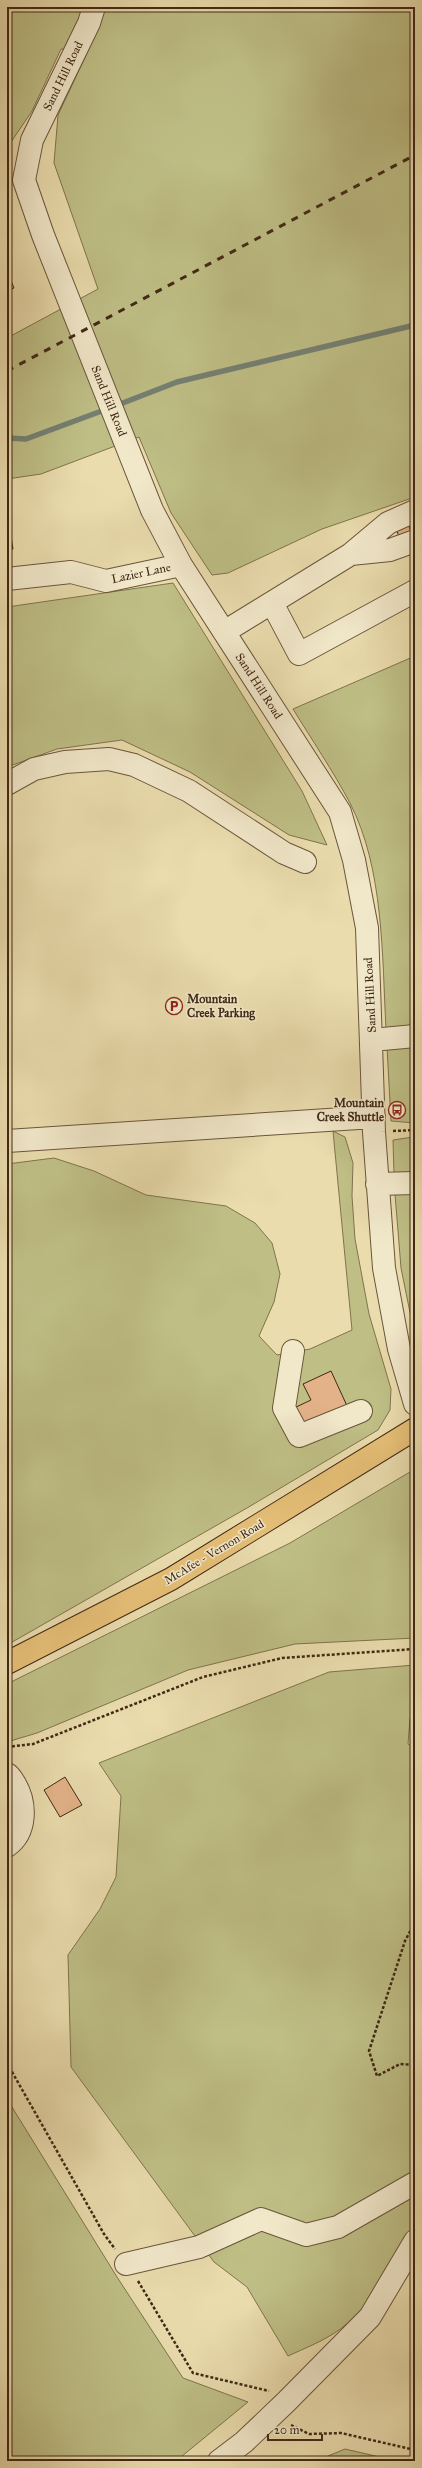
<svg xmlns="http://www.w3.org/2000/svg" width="422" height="2468" viewBox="0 0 422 2468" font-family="'IM FELL Great Primer',serif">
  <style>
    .green { fill: #bebe85; stroke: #80734e }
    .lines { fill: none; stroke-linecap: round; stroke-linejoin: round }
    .stream { stroke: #758072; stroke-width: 5.5 }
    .building { fill: #e3b288; stroke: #412816 }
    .minor-casing { stroke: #6b553c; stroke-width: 24 }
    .major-casing { stroke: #412816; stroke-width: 24 }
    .path { stroke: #412816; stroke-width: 2.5; stroke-dasharray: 3 2; stroke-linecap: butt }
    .minor { stroke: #f1e8ca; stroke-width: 22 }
    .major { stroke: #e5be76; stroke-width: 22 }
    .rail { stroke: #412816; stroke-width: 3; stroke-dasharray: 7 7; stroke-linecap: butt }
    .labels { text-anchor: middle; stroke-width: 3; stroke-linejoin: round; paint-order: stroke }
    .street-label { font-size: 12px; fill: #412816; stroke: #f1e8ca }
    .poi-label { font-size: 12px; font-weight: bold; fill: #412816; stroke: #f1e8ca; text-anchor: start }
  </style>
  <rect width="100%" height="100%" fill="#eadcad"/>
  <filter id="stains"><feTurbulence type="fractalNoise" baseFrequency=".005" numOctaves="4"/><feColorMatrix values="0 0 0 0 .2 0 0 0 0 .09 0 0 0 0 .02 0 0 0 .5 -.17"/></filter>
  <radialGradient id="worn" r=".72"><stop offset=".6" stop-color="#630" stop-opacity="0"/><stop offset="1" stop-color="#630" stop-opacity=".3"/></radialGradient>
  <!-- green -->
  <path class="green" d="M7,7h408v490l-93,32 -94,44 -16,2 -41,-62 -32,-76 -98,37 -34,5v-141l91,-49 -44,-126 4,-48 30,-64 -27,-2 -29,62 -25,37z
    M173,583l129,208 25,54 -38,-10 -99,-63 -68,-32 -65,9 -50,18v-160z
    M415,656v371l-29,2c-4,-73 -2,-160 -36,-226 -17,-32 -38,-63 -57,-94z
    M415,1043v80l-24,-2 -4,-74z
    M333,1131l12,6 8,26 -1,33 3,43 14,75 22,75 -1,21 -12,20 -131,78 -240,137v-481l47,-6 40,13 52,24 80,11 29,17 17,20 8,31 -6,28 -15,34 18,19 33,-6 42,-19z
    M413,1137l2,1v36h-21l-1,-34z
    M415,1193v144l-14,-69 -6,-74z
    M415,1469v169l-120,6 -107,26 -151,63 -30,9v-58l283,-141z
    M415,1665v49l-5,4 -2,26 7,4v479c-22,38 -44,83 -82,107 -14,9 -30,15 -45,22l-41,-69 -33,-25 -143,-195 -3,-112 32,-46 16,-32 5,-81 -22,-33 230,-91z
    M7,2099l110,178 66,101 65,24 -72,59h-169z
    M345,2449l52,12h-81z"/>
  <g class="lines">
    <!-- stream -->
    <path class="stream" d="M115,406l62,-24 238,-57
      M7,438l19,1 81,-30"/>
  </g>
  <!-- building -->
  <path class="building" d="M7,271l7,17 -7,3z
    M7,524h2l4,25 -6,1z
    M408,524l4,10 -12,5 -4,-10z
    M331,1371l17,37 -46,22 -10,-21 19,-9 -8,-16z
    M65,1777l17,28 -22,12 -16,-27z"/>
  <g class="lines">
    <!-- minor casing -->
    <g class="minor-casing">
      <path id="minor" d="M94,7l-5,16 -57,117 -8,40 19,55 109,275 29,55 159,247 14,48 13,68 7,204 10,136 15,81 16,55
        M351,554l39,-4 25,-9
        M7,579l64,-7 35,9 75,-16
        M272,603l27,51 116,-63
        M224,632l127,-78 37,-31 27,-12
        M7,784l27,-15 31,-7 44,-3 25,6 55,26 95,62 21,9
        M372,1040l43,-4
        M7,1141l367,-24
        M377,1184l38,-1
        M293,1351l-9,57 15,28 62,-25
        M7,1774c4,2 5,6 8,10 11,19 12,48 -8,62
        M126,2264l73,-17 62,-28 45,16 32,-8 77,-44
        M219,2461l25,-19 42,-40 84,-85 45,-76"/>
    </g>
    <!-- major casing -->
    <g class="major-casing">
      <path id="major" d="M7,1663l164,-84 244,-150"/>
    </g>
    <!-- path -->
    <path class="path" d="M393,1131l22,-1
      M7,1747l26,-3 170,-67 79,-19 133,-9
      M415,1922l-10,19 -36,110 8,25 23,-12 15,1
      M7,2063l97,171 11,15
      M138,2281l55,92 76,18
      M291,2425l18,9 32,-1 74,17"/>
    <!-- minor -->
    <use href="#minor" class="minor"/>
    <!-- major -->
    <use href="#major" class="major"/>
    <!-- rail -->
    <path class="rail" d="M7,371l408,-216"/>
  </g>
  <!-- icons -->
  <defs>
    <g id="parking-ring" transform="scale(0.9)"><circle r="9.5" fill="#f1e8ca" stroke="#8f2418" stroke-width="1.5"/><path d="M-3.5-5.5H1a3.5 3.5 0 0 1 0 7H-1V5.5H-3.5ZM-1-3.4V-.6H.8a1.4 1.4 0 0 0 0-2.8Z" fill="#8f2418"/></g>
    <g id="bus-ring" transform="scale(0.9)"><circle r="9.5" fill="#f1e8ca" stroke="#8f2418" stroke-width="1.5"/><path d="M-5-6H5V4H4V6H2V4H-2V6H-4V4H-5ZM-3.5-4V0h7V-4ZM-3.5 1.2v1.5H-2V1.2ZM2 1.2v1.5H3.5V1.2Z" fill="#8f2418"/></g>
  </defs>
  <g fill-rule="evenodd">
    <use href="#parking-ring" x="174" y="1006"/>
    <use href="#bus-ring" x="397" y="1110"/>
  </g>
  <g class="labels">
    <!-- street labels -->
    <g class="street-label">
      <text transform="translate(63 76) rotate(-64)" y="4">Sand Hill Road</text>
      <text transform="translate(109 401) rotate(68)" y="4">Sand Hill Road</text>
      <text transform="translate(141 573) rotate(-12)" y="4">Lazier Lane</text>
      <text transform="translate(259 686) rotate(57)" y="4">Sand Hill Road</text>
      <text transform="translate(370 995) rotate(-93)" y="4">Sand Hill Road</text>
      <text transform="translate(214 1552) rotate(-31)" y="4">McAfee - Vernon Road</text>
    </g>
    <!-- poi labels -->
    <g class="poi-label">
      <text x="187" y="1003">Mountain<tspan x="187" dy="14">Creek Parking</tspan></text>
      <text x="384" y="1107" text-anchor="end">Mountain<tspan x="384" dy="14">Creek Shuttle</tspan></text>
    </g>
  </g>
  <!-- margin -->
  <rect width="422" height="2468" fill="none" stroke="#eadcad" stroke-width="24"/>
  <rect x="8" y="8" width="406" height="2452" fill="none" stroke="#412816" stroke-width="2"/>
  <rect x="12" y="12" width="398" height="2444" fill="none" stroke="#412816"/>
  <!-- scale -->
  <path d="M268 2434v6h54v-6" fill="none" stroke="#412816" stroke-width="2"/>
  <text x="274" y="2434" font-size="12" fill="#412816" stroke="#f1e8ca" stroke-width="3" paint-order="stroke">20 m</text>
  <rect width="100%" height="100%" filter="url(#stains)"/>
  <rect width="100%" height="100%" fill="url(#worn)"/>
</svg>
